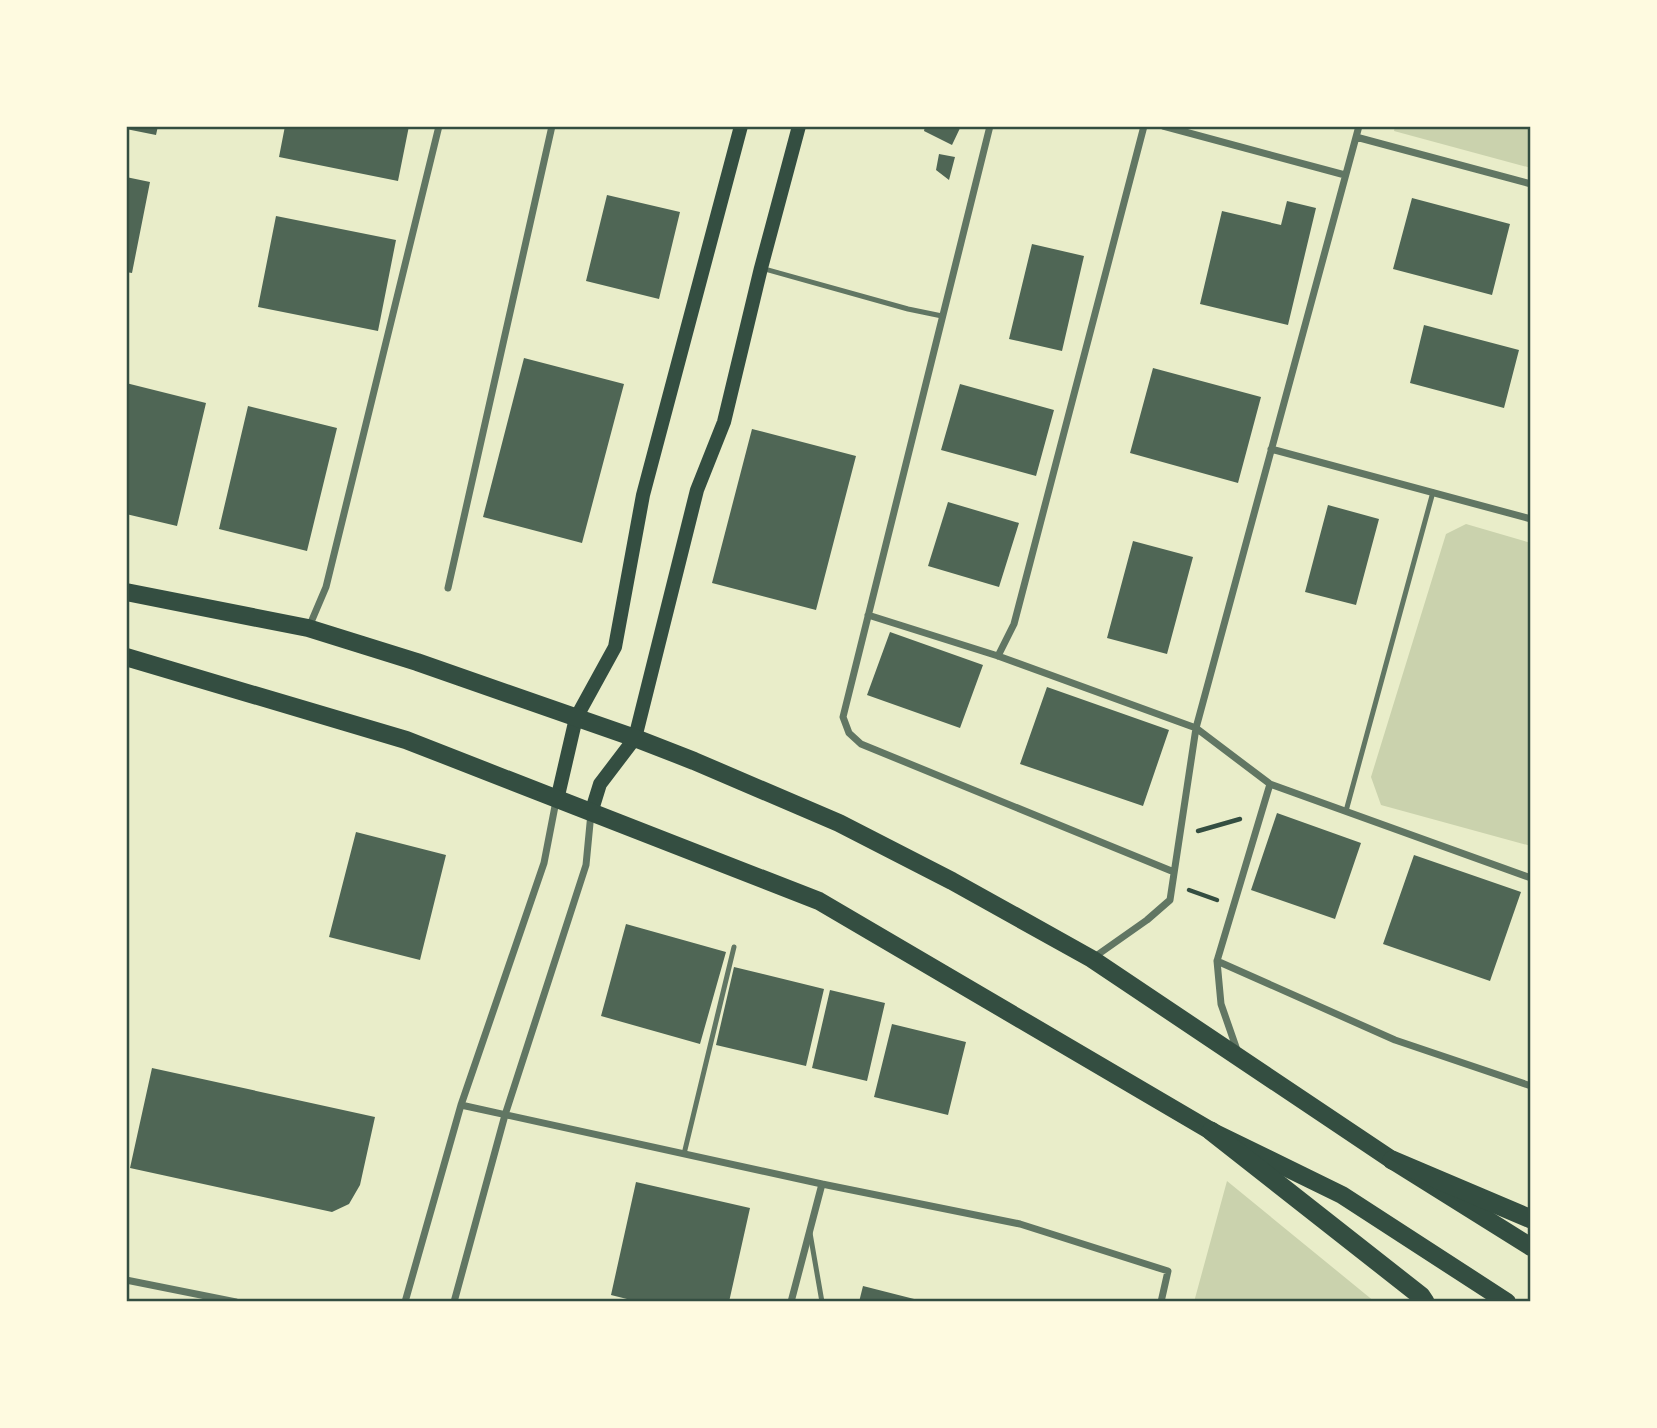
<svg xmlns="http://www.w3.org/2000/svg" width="1657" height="1428" viewBox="0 0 1657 1428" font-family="Roboto,sans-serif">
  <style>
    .green { fill: #cad2ad }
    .building { fill: #4f6655 }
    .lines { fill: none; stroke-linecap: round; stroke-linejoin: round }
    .path { stroke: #344e41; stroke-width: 4.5 }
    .service { stroke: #617663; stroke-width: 5 }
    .minor { stroke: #617663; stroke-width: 7 }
    .secondary { stroke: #344e41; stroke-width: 14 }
    .primary { stroke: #344e41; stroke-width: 18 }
    .trunk { stroke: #344e41; stroke-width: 19 }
    .neatline { fill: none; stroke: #344e41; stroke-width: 2.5 }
  </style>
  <rect width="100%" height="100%" fill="#e9edc9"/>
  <!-- green -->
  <path class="green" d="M1395,126h136v42l-137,-37z
    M1466,524l65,19v303l-150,-41 -10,-28 75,-243z
    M1227,1181l148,121h-181z"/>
  <!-- building -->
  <path class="building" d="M126,126h32l-2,9 -30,-6z
    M285,126h124l-11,55 -119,-24z
    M925,126h36l-9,19 -28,-14z
    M939,154l16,3 -6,23 -13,-10z
    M126,177l24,5 -18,91 -6,-1z
    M607,195l73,17 -21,87 -73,-18z
    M1412,198l98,26 -18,71 -99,-26z
    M1287,201l29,7 -28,117 -88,-21 22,-93 59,14z
    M276,216l120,24 -18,91 -120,-24z
    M1032,244l52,12 -22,95 -53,-12z
    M1424,325l95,25 -15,58 -94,-25z
    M524,358l100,26 -42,159 -99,-26z
    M1153,368l108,29 -23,86 -108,-30z
    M126,383l80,20 -29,123 -51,-12z
    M960,384l94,26 -18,66 -95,-26z
    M248,406l89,22 -30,123 -88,-22z
    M752,429l104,27 -40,154 -104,-27z
    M948,502l71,21 -20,64 -71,-21z
    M1328,505l51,14 -23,86 -51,-13z
    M1133,541l60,16 -26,97 -60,-16z
    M890,632l93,33 -23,63 -93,-33z
    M1047,687l122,43 -26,76 -123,-42z
    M1277,813l84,30 -26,76 -84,-29z
    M356,832l90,23 -26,105 -91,-23z
    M1414,855l107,37 -31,89 -107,-37z
    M626,924l100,28 -26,92 -99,-28z
    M734,967l90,22 -18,77 -90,-21z
    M830,990l55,13 -18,78 -55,-13z
    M892,1024l74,18 -18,73 -74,-18z
    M152,1068l223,49 -15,68 -11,19 -17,8 -202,-44z
    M636,1182l114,26 -21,94h-90l-28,-7z
    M863,1286l59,15v1h-63z"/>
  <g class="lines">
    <!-- path -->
    <path class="path" d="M1198,831l42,-12
      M1189,890l28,10"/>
    <!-- service -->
    <path class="service" d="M761,268l147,41 34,7
      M1346,811l87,-319
      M684,1154l50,-207
      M810,1233l12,69"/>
    <!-- minor -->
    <path class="minor" d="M990,126l-147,591 6,16 12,11 313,128
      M1163,126l182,49
      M1356,137l175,47
      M1271,449l260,70
      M448,588l104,-462
      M868,615l130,41 198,72 74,56 261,94
      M309,627l17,-40 113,-461
      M998,656l16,-32 130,-498
      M1270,784l-53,177 178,79 136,46
      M1093,958l54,-38 23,-20 26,-172 163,-602
      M1217,961l4,43 16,46
      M461,1105l361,79 -31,118
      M822,1184l198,40 148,47 -7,31
      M126,1280l110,22
      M405,1302l56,-197 83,-242 12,-62
      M454,1302l51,-187 81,-250 5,-52"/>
    <!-- secondary -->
    <path class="secondary" d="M557,800l19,-82 39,-71 28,-152 98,-369
      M591,813l9,-29 35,-46 62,-248 27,-68 37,-154 38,-142"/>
    <!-- primary -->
    <path class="primary" d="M126,592l182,36 109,34 218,76 59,23 145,62 113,58 140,78 300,201 139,87
      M126,657l280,83 413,161 392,230 131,64 165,107"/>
    <!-- trunk -->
    <path class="trunk" d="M1211,1131l210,165 4,6
      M1392,1160l139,59"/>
  </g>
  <!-- border -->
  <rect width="1657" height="1428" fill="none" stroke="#fefae0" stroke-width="256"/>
  <rect x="128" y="128" width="1401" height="1172" class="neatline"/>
</svg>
